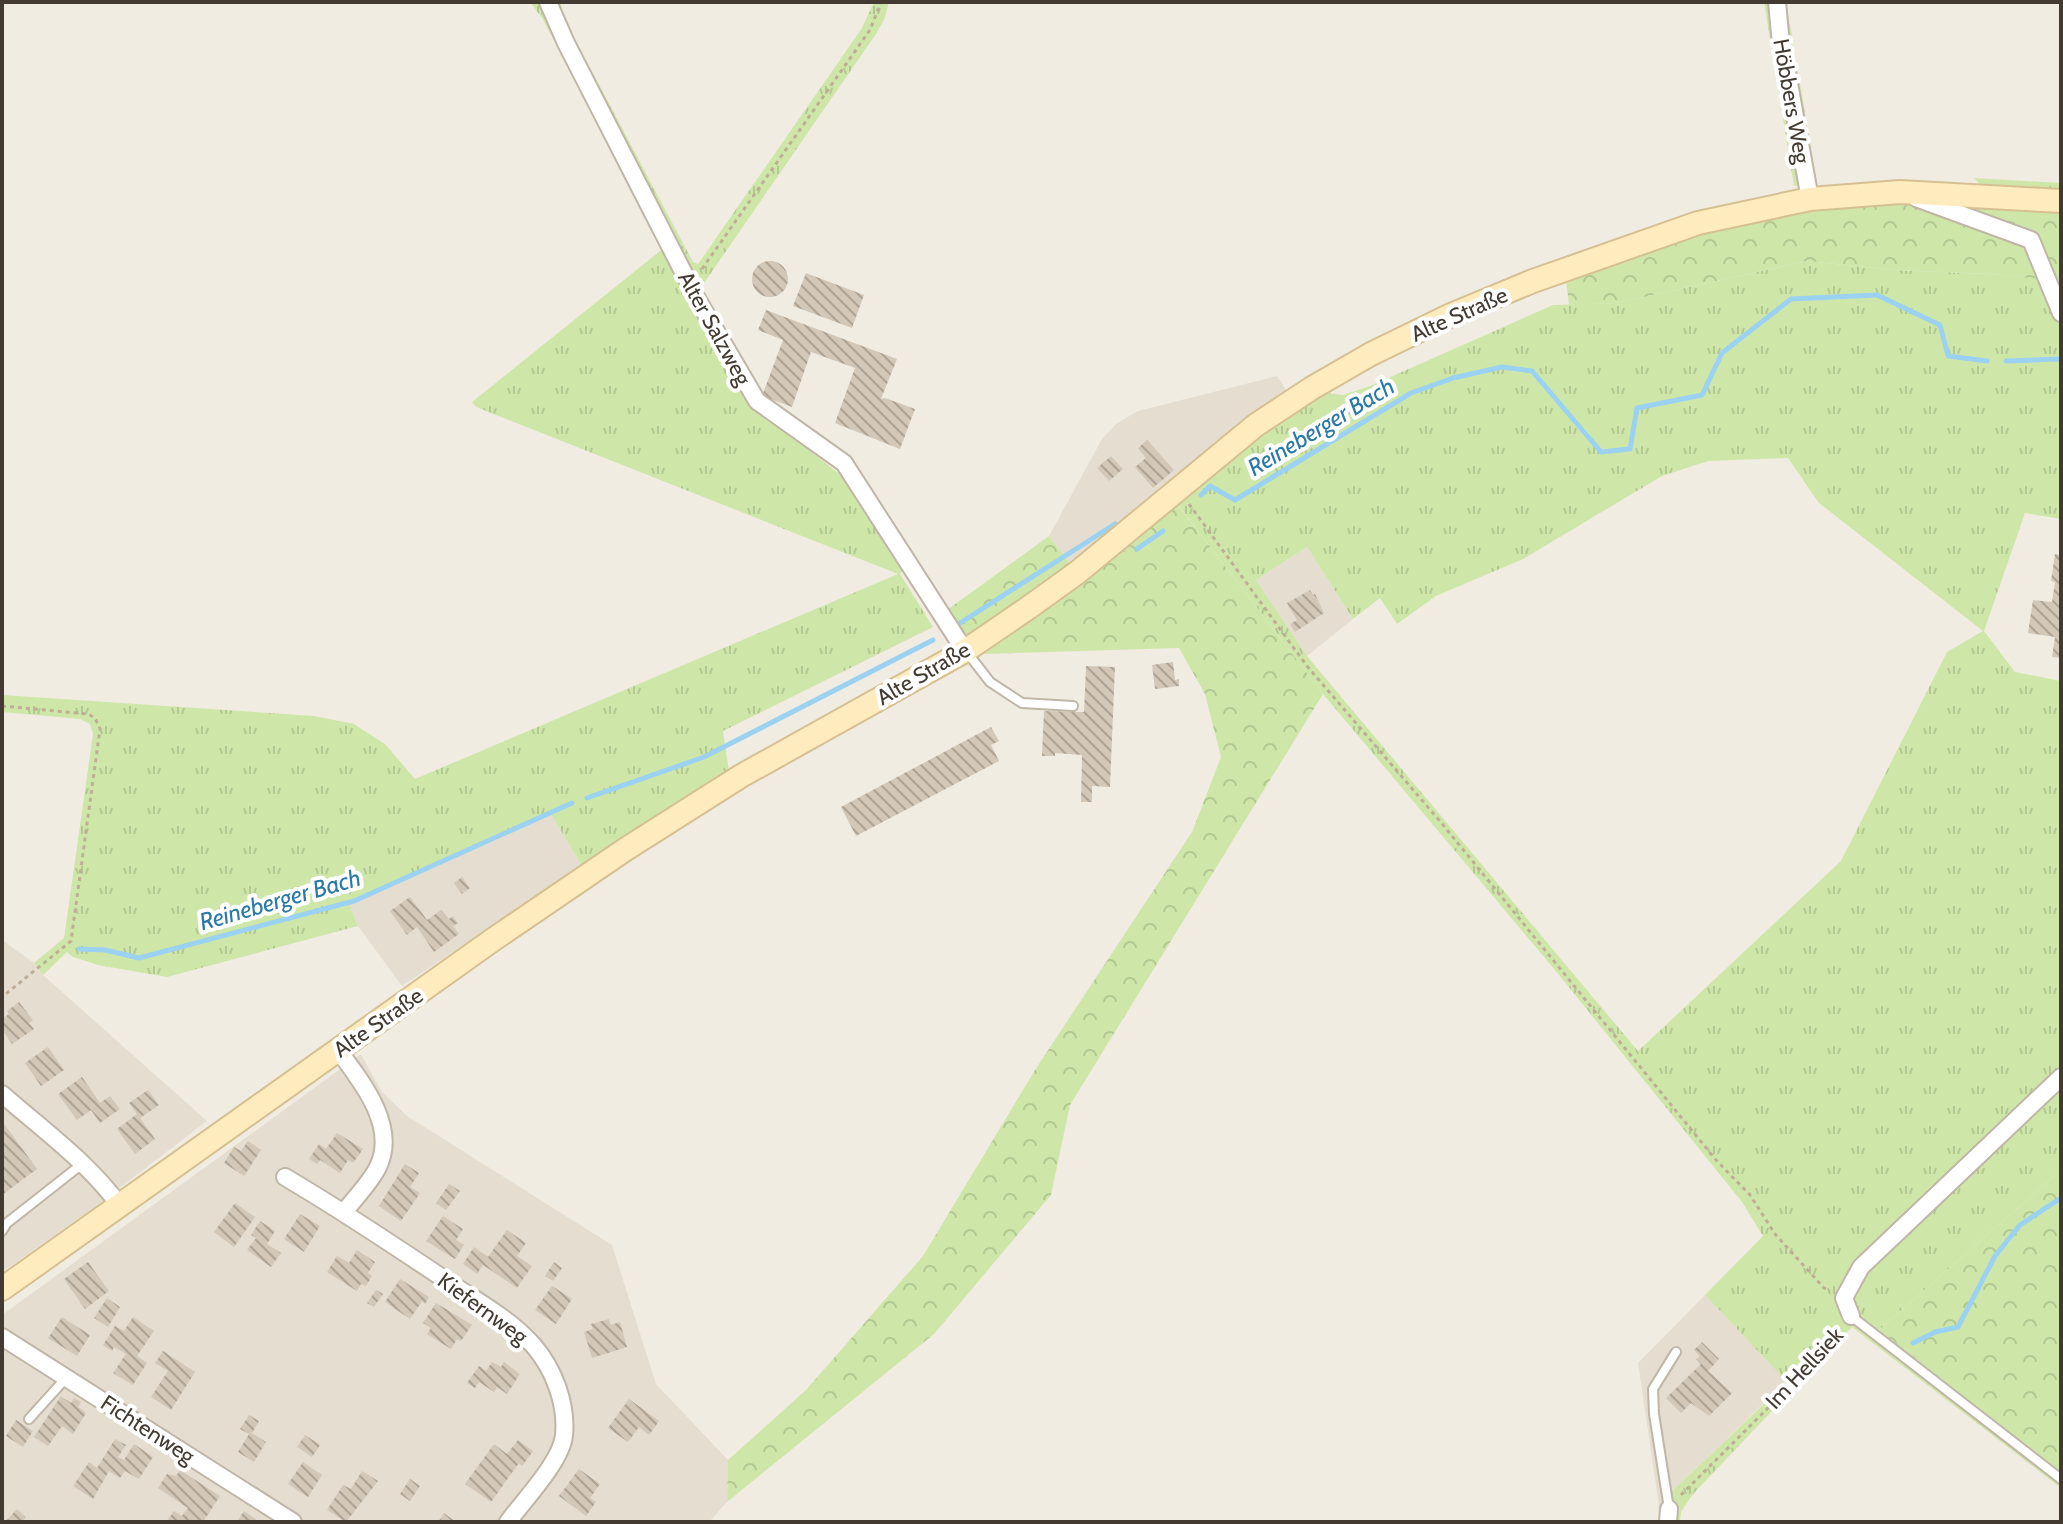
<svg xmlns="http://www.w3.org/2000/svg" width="2063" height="1524" viewBox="0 0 2063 1524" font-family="Cabin,sans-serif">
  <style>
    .residential { fill: #e5ddd0 }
    .grass { fill: url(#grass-tufts); fill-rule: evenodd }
    .forest { fill: url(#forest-crowns) }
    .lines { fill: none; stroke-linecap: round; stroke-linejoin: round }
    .stream { stroke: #9bd2f1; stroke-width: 5 }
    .building { fill: url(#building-back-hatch) }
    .lane-casing { stroke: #c0b6a7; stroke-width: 12 }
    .street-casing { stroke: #c0b6a7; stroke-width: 20 }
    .secondary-casing { stroke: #d6c092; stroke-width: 26 }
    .path { stroke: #bfae95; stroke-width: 3; stroke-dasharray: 4 4; stroke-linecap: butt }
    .lane { stroke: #fff; stroke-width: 8 }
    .street { stroke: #fff; stroke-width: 16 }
    .secondary { stroke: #ffecbe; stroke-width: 22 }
    .labels { text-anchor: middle; stroke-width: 8; stroke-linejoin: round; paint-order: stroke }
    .street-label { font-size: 22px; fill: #433b32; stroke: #fff }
    .water-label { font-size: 24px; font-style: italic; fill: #2a79a7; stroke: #fff }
  </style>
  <defs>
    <pattern id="grass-tufts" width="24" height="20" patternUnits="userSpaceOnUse" patternTransform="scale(2)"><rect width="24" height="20" fill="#cee7a9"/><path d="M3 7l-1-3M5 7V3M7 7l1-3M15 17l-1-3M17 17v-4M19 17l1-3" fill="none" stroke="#b2c792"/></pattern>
    <pattern id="forest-crowns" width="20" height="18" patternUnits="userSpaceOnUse" patternTransform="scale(2)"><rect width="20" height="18" fill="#cee7a9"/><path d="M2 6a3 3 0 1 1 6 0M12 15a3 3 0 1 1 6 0" fill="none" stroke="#b2c792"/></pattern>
    <pattern id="building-back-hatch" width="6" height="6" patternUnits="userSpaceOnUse" patternTransform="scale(2)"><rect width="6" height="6" fill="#d3c7b7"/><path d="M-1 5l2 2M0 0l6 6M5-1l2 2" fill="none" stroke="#ada395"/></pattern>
  </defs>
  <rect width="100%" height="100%" fill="#f1ece2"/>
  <!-- residential -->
  <path class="residential" d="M1277,376l11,17 -217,172 -22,-29 53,-97 14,-15 22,-13z
    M1307,547l46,72 -46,37 -51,-76z
    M551,814l31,52 -180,120 -44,-60 -10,-25z
    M2,940l32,23 9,12 164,146 -111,85 -94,66z
    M361,1054l21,38 25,24 205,129 44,139 72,76 -1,42 -18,20h-707v-207z
    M1705,1295l82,86 -118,113 -9,19 -22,-150z"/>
  <!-- grass -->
  <path class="grass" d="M530,2h31l1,10 15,31 116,219 5,2 164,-236 12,-26h15l-4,16 -9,16 -183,265 57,104 93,74 14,17 48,74 -5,6 33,53 -210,104 6,40 -147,95 -31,-52 -203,87 10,25 -191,51 -69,-12 -25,-8 -6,-5 -24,23 -9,-12 30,-25 29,-204 -3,-10 -10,-5 -78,-7v-17l312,21 40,8 31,20 30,35 483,-205 -422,-167 -4,-5 193,-155 -123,-229z
    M1764,2h22l31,182 -23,2z
    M1974,178l87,5v23l-65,-5z
    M1807,261l86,9 98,4 64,6 6,14v225l-36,-6 -41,118 31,41 46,9v489l-182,160 182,142v16l-209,-161 -159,167 -12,18 -1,10h-18l-2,-9 9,-19 118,-112 -82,-87 58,-59 -21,-34 -182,-226 -237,-282 -157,-205 161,-96 16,2 27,-9 183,-81 63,-2zM1788,458l31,45 164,128 -36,21 -106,209 -203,190 -331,-395 -51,-76 51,-33 46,72 27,-21 17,26 39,-28 87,-37 139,-83 46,-15z"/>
  <!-- forest -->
  <path class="forest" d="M1897,202l164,4v75l-70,-7 -98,-4 -86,-9 -191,42 -47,2 -3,-25 169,-56 74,-14z
    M1178,505l145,189 -253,411 -19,90 -117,139 -207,168 1,-42 78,-70 117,-134 112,-186 157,-238 29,-75 -16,-63 -26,-46 -195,6 140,-103z
    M1049,536l22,29 -107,72 -17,-27z
    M2061,1170v302l-182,-142z"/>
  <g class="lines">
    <!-- stream -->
    <path class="stream" d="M2006,361l53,-2
      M1201,495l9,-9 25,14 176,-107 42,-15 49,-11 30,4 69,81 29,-3 7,-41 65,-13 20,-42 69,-54 86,-4 63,30 8,31 39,5
      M1137,549l26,-18
      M960,623l155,-99
      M587,798l117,-41 229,-117
      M79,949l26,1 34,8 215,-57 218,-98
      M1913,1343l22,-11 23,-5 37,-71 25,-31 41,-27"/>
  </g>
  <!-- building -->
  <path class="building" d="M752 279a18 18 0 1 1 36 0a18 18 0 1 1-36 0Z
    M806,273l58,22 -12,33 -59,-22z
    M766,310l131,49 -16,40 4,-1 30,11 -15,40 -65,-26 20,-55 -44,-16 -19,55 -30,-11 21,-56 -25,-10z
    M1147,440l27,30 -21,18 -18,-21 11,-9 -8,-10z
    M1111,456l12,13 -14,12 -12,-13z
    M2055,554l6,1v103l-9,-1 3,-20 -27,-4 5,-33 19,2 3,-20 -4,-1z
    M1310,590l3,5 2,-1 9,19 -29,19 -5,-8 7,-4 -10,-17z
    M1173,662l2,18 4,-1v7l-24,3 -3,-24z
    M1086,666l29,1 -5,120 -18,-1v16h-11l1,-47 -27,-2v3h-13l2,-45 40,1z
    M991,727l8,14 -8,4 8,16 -143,75 -15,-29z
    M462,877l8,11 -8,6 -8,-11z
    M410,897l17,23 14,-10 8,9 4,-3 5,7 -5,3 6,8 -25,18 -17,-25 -10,8 -17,-24z
    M19,1002l14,18 -4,3 5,6 -22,15 -10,-15v-10l7,-5 -2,-3z
    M48,1047l16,23 -23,16 -16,-23z
    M82,1077l18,26 10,-7 10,13 -20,14 -9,-13 -14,10 -19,-26z
    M148,1090l11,15 -19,13 15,21 -20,15 -18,-25 20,-15 -8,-11z
    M2,1121l35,48 -35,26z
    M337,1133l26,16 -10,14 -5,-3 -8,13 -20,-13 -3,4 -8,-5 10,-15 7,5z
    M248,1141l13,9 -17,26 -20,-13 10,-16 7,4z
    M405,1164l14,9 -9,14 10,6 -19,28 -22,-15z
    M449,1184l11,7 -14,19 -10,-7z
    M235,1203l20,14 -21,30 -20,-15z
    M300,1214l20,12 -16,26 -20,-13z
    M443,1216l20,13 -7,11 8,5 -9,14 -29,-18z
    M260,1221l15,10 -8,13 14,9 -10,14 -24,-17 9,-12 -5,-3z
    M507,1230l19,13 -9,13 15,10 -15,22 -34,-23 -6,9 -14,-10 11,-17 14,10z
    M357,1250l18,12 -7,11 4,3 -6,10 -5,-2 -4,7 -30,-19 10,-16 12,7z
    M88,1262l21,29 -24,18 -21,-30z
    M554,1262l8,6 -9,13 -8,-5z
    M400,1279l29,18 -4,7 -3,-3 -12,18 -25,-17z
    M552,1286l20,13 -16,25 -21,-14z
    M376,1290l7,4 -9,13 -7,-4z
    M107,1298l13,9 -12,20 -14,-9z
    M436,1303l36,22 -11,16 -4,-2 -6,10 -24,-15 4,-6 -8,-5z
    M62,1317l28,18 -13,21 -29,-18z
    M133,1317l21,14 -17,25 10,7 -14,22 -20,-12 13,-19 -12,-7 -2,4 -9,-6 12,-19 9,5z
    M609,1319l2,6 9,-3 7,25 -35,11 -8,-26 9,-3 -2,-5z
    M1702,1342l17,17 -11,12 24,22 -23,23 -18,-13 -10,10 -15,-15 35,-34 -5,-5 4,-3 -6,-6z
    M163,1351l32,21 -24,38 -20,-13 17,-26 -13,-8z
    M492,1362l9,5 3,-5 16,12 -13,20 -10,-7 -3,5 -15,-10 -4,6 -8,-5 12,-17 7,5z
    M61,1396l10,7 3,-5 7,4 -3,5 8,6 -13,21 -11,-8 -14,20 -14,-9z
    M629,1399l30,22 -10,14 -10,-8 -11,15 -20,-14z
    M249,1415l10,6 -7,12 14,9 -12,20 -16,-10 11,-18 -9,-5z
    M16,1420l17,11 -10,16 -17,-11z
    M305,1435l15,10 -8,12 -15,-10z
    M115,1439l11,6 -8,12 6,3 10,-16 19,13 -14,22 -14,-8 -5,7 -11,-7 -16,28 -20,-13 16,-24 8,6z
    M518,1440l15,11 -11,15 -3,-3 -28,39 -26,-18 29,-40 13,10z
    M303,1462l19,13 -14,22 -20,-13z
    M579,1469l21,15 -10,14 6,4 -10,14 -27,-20z
    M180,1470l40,26 -17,26h-37l8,-11 8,5 6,-8 -30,-20 9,-14 9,2z
    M362,1471l16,10 -32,41 -19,-12 16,-25 8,4z
    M410,1479l10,7 -10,15 -10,-7z
    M17,1509l9,8 -4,5h-17z
    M244,1511l16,11h-23z
    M444,1513l12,9h-18z"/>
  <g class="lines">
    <!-- lane casing -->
    <g class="lane-casing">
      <path id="lane" d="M966,651l24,31 32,21 51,3
        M2,1231l5,-8 75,-59
        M1851,1316l210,163
        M29,1419l37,-41
        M1669,1509l-15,-95 -1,-25 23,-37"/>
    </g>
    <!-- street casing -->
    <g class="street-casing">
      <path id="street" d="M548,2l18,41 130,254 61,104 87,62 121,188
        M1777,2l3,32 30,165
        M1916,198l115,42 30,73
        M338,1050c23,31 60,76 40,117 -8,16 -23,31 -34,45
        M2,1094c40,35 86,68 118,112
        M285,1177c56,33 110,69 165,106 28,19 60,36 83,62 21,24 34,59 31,90 -2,26 -41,66 -56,87
        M1851,1316l-7,-18 17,-31 200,-190
        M2,1337l291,185
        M1668,1522l1,-13"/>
    </g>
    <!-- secondary casing -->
    <g class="secondary-casing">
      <path id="secondary" d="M2,1289l492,-350 132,-90 115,-73 224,-125 63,-43 50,-36 178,-147 56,-37 59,-34 80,-39 82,-34 165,-58 112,-24 90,-7 161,9"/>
    </g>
    <!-- path -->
    <path class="path" d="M702,269l168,-239 11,-28
      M1189,504l118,162 132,154 277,340 34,35 25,39 49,54 6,3
      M2,706l86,8 7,4 5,11 -29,212 -69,56
      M1681,1495l133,-133 28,-34"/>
    <!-- lane -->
    <use href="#lane" class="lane"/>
    <!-- street -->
    <use href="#street" class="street"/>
    <!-- secondary -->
    <use href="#secondary" class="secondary"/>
  </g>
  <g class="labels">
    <!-- street labels -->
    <g class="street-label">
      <text transform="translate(1792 101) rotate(80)" y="8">Höbbers Weg</text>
      <text transform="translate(1459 314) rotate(-24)" y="8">Alte Straße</text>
      <text transform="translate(715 328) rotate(61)" y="8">Alter Salzweg</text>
      <text transform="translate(923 673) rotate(-30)" y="8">Alte Straße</text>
      <text transform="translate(378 1022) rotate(-35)" y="8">Alte Straße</text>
      <text transform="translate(483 1308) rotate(36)" y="8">Kiefernweg</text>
      <text transform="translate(1804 1368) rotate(-47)" y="8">Im Hellsiek</text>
      <text transform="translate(148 1429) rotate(33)" y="8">Fichtenweg</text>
    </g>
    <!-- water labels -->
    <g class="water-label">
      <text transform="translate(1321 427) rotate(-31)" y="8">Reineberger Bach</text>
      <text transform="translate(280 900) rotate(-16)" y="8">Reineberger Bach</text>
    </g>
  </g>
  <!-- border -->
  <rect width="2063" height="1524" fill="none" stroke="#433b32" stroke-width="8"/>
</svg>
